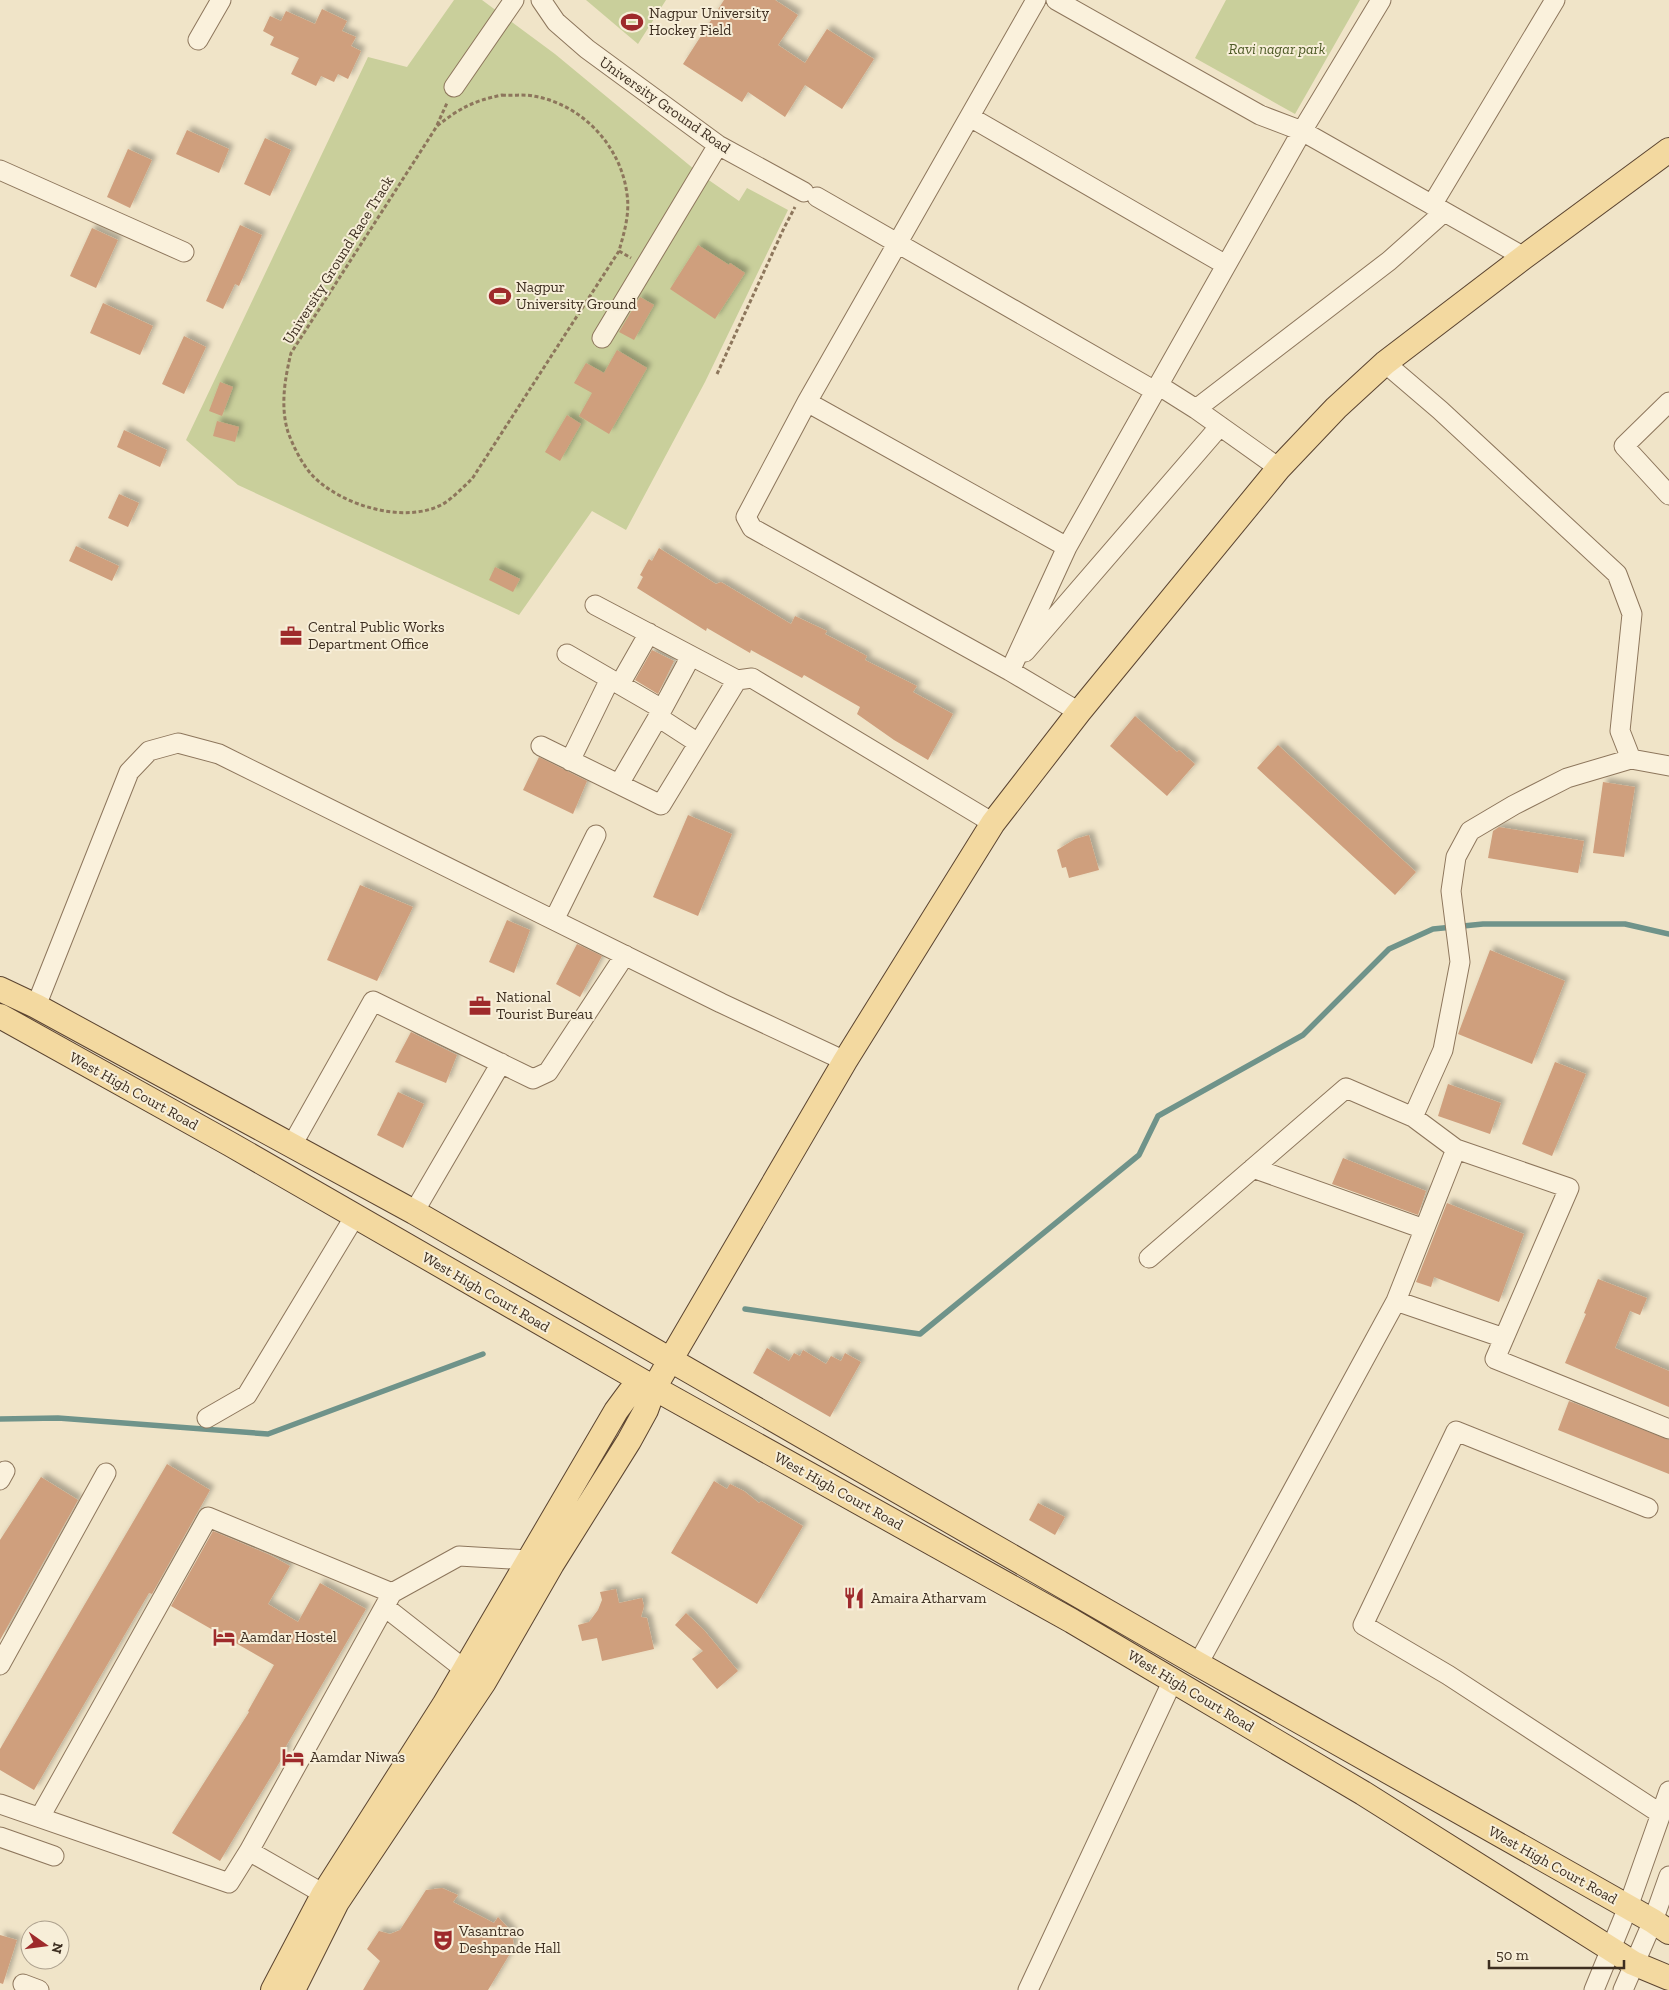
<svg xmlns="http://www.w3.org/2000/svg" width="1669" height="1990" viewBox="0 0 1669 1990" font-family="'Zilla Slab',serif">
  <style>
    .green { fill: #c9cf9b }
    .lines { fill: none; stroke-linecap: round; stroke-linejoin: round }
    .stream { stroke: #6f938a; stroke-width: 5.5 }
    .building { fill: #cf9f7d; filter: url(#shadow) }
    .minor-casing { stroke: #8d765c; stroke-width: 21 }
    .major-casing { stroke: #5b4430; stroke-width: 26 }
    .path { stroke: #8d765c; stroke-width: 3; stroke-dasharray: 4 2.5; stroke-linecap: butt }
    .minor { stroke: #faf1dc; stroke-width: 19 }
    .major { stroke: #f3d9a0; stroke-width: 24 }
    .labels { text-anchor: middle; stroke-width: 4; stroke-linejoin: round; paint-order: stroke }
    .poi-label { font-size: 15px; fill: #3d2e20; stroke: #f7eed8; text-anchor: start }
    .park-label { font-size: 15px; font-style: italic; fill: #4d5a26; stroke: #f7eed8 }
    .street-label { font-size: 15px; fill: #3d2e20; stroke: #f7eed8 }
  </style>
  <defs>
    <filter id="shadow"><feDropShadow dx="4.5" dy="-4.5" stdDeviation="2.5" flood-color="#0004"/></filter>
  </defs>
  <rect width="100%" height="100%" fill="#f0e4c8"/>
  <!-- green -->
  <path class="green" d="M454,0h28l73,54 145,120 39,27 8,-13 41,22 -83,172 -79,148 -34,-19 -73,104 -281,-130 -52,-45 182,-383 39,10z
    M586,0h80l-28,44z
    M1226,0h134l-65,114 -100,-56z"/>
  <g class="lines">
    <!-- stream -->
    <path class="stream" d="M745,1309l175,25 219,-179 19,-39 145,-81 86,-86 44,-20 50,-5h142l44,10
      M0,1419l58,-1 210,16 215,-80"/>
  </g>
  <!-- building -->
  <path class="building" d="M724,0h51l23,15 -20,30 27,18 22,-34 47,30 -32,50 -37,-24 -20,32 -37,-25 -6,10 -59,-38z
    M322,9l25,12 -5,10 14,6 -5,9 10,5 -13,28 -10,-5 -4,8 -13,-6 -5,10 -25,-12 8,-16 -29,-13 4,-8 -11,-6 7,-15 11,5 5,-10 29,13z
    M187,130l42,19 -10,24 -43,-19z
    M265,138l26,12 -21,46 -26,-12z
    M128,149l24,11 -22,48 -23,-11z
    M240,225l22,10 -23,51 -4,-2 -12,25 -17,-8z
    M92,228l26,12 -22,48 -26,-12z
    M698,245l31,20 1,-2 15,10 -30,46 -45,-30z
    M640,297l14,8 -20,35 -15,-8z
    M103,303l50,23 -13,29 -50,-22z
    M184,336l22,11 -22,47 -22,-10z
    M617,350l30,18 -38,66 -30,-18 13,-23 -18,-10 12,-20 18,10z
    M220,382l13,5 -11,29 -13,-5z
    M567,415l14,9 -21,37 -15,-9z
    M217,421l22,6 -4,15 -22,-6z
    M124,430l43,20 -7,17 -43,-20z
    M119,494l20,9 -11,24 -20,-9z
    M76,546l43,20 -7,15 -43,-20z
    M659,548l57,36 5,-2 70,42 4,-8 32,15 -2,3 42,22 -2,4 52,26 -4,6 40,22 -25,46 -34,-20 -37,-26 3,-7 -56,-32 -2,3 -51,-28 -1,3 -43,-25 -1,3 -69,-43 6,-11 -3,-2 9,-16 3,2z
    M495,567l25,12 -7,13 -24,-12z
    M652,650l22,11 -16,33 -23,-14z
    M1135,716l42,36 2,-2 16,14 -28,32 -57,-50z
    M1278,745l138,127 -21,23 -138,-127z
    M539,757l48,24 -14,33 -50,-24z
    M1603,782l32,5 -11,70 -31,-4z
    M688,815l44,19 -34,82 -45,-19z
    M1499,827l85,14 -6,32 -90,-15 5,-27z
    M1089,835l10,35 -30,8 -3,-11 -4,1 -5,-18 18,-11z
    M360,885l53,22 -36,74 -50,-21z
    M507,920l23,10 -16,43 -25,-11z
    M577,944l25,12 -22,41 -24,-13z
    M1490,950l75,31 -33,83 -74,-30z
    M411,1032l46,23 -11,28 -51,-21z
    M1555,1062l31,12 -34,82 -30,-12z
    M1448,1084l53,19 -11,31 -52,-18z
    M398,1092l26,12 -21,44 -26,-13z
    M1343,1158l83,33 -8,24 -86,-31z
    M1447,1203l77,31 -25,68 -65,-25 -3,10 -15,-5z
    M1598,1279l49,19 -7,17 -10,-4 -15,37 54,23v36l-104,-44 21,-49 -2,-1z
    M767,1348l22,13 5,-8 6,3 3,-6 23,14 5,-8 10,5 4,-8 16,9 -31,55 -77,-44z
    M1569,1401l100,39v34l-111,-44z
    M167,1464l43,26 -58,104 -3,-1 -115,197 -34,-20v-21z
    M41,1477l37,23 -78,140v-100z
    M714,1481l13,8 3,-5 14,7 15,12 2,-2 42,25 -46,78 -86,-51z
    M1038,1503l27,14 -10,18 -26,-15z
    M213,1531l57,24 20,11 -22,38 30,18 22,-39 46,26 -81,139 2,2 -67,111 -48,-28 77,-121 -1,-1 26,-46 -103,-59z
    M616,1589l3,14 23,-5 2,8 -3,11 6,1 7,31 -52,12 -5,-23 -15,3 -4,-16 11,-3 9,-12 4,-10 -2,-8z
    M686,1613l18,17 34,41 -21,18 -25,-30 11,-8 -28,-26z
    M442,1888l16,7 -5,7 41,21 4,-6 14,15 2,15 -26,43h-125l17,-29 -13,-12 12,-18 11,3 10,-4 26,-40z
    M0,1935l17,5 -14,44 -3,-1z"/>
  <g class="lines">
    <!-- minor casing -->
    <g class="minor-casing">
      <path id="minor" d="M541,0l15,22 31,27 131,96 86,47
        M1036,0l-229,402 -61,115 6,11 258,143 69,41
        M1056,0l204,115 42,16 222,126
        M198,40l23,-40
        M454,87l60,-87
        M970,117l256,148
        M0,170l184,82
        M817,197l338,194
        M1432,205l123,-205
        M602,338l116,-193
        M1385,363l55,47 177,164 15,40 -12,117 11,28 38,7
        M1158,385l38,24 83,59
        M807,402l260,145
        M1669,402l-45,44 45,49
        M1196,409l193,-148 55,-49
        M595,605l142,75 15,-2 241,145
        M1025,652l195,-226
        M567,654l95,55
        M1010,671l57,-124 235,-416 79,-131
        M620,684l29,-51
        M658,717l33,-61
        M541,746l120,59 76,-125
        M1631,759l-64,19 -53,27 -44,26 -14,26 -5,34 9,71 -17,88 -30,67 43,32 113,39 -74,171 174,70
        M570,761l40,-82
        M619,784l39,-67 40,26
        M554,920l42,-85
        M36,1006l93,-234 20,-21 29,-8 41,11 502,249 124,58
        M292,1145l81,-144 160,78 15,-7 77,-117
        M1253,1168l171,61
        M414,1212l87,-149
        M1149,1258l197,-170 67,29
        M1396,1301l60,-152
        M207,1418l40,-23 108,-179
        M0,1480l5,-9
        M1648,1508l-192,-77 -93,194 85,50 213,139
        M392,1593l67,-37 70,4
        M385,1607l79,62
        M1198,1664l198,-363 108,37
        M0,1665l106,-192
        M0,1804l229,79 20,-32 87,50
        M40,1817l168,-300 184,76 -143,258
        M0,1837l54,19
        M23,1984l16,6
        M1028,1990l145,-310
        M1594,1990l34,-83 41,-116
        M1623,1990l30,-69 16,-45"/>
    </g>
    <!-- major casing -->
    <g class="major-casing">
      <path id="major" d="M0,989l36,17 378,206 784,452 455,257 16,11
        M0,1016l230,128 424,244 418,233 291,172 270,170 36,15
        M273,1990l50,-95 121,-190 172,-294 14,-19 24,-4
        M293,1990l44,-88 147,-220 68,-118 77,-123 17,-31 8,-22 191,-327 148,-238 86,-111 200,-244 57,-60 49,-45 139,-106 145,-107"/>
    </g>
    <!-- path -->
    <path class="path" d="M502,95c10,1 21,-1 31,1 49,8 88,50 94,98 3,20 -3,39 -8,57l-147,228c-9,8 -19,19 -29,25 -38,21 -103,1 -131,-29 -10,-11 -19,-29 -24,-43 -8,-26 -3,-54 3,-79l146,-227c23,-18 36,-25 65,-31z
      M437,125l10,-22
      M619,251l12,7
      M717,374l67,-146 11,-21"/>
    <!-- minor -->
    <use href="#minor" class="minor"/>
    <!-- major -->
    <use href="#major" class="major"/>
  </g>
  <!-- icons -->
  <defs>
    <g id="stadium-bare" transform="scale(1.725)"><path d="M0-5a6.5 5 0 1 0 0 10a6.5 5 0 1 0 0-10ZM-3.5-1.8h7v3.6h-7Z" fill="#9e2a2b" stroke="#f7eed8" stroke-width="2.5" paint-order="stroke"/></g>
    <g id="office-bare" transform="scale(1.725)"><path d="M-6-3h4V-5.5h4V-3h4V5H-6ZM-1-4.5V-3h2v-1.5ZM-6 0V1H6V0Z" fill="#9e2a2b" stroke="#f7eed8" stroke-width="2.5" paint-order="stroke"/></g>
    <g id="restaurant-bare" transform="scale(1.725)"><path d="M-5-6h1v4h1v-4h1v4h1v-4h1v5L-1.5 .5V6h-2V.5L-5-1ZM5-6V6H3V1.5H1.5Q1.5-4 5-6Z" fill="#9e2a2b" stroke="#f7eed8" stroke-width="2.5" paint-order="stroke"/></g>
    <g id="hotel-bare" transform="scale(1.725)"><path d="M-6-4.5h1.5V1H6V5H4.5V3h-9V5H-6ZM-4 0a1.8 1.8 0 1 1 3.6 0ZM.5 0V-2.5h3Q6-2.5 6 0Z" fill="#9e2a2b" stroke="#f7eed8" stroke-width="2.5" paint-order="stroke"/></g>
    <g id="theatre-bare" transform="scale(1.725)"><path d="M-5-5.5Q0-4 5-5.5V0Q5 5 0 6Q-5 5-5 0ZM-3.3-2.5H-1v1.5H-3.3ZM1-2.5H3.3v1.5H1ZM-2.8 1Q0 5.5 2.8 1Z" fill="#9e2a2b" stroke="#f7eed8" stroke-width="2.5" paint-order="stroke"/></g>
  </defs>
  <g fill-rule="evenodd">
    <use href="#stadium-bare" x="632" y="22"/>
    <use href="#stadium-bare" x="500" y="296"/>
    <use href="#office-bare" x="291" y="636"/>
    <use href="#office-bare" x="480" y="1006"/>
    <use href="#restaurant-bare" x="854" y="1598"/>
    <use href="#hotel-bare" x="224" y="1637"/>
    <use href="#hotel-bare" x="293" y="1757"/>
    <use href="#theatre-bare" x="443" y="1940"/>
  </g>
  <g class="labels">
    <!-- poi labels -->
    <g class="poi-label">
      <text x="649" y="18">Nagpur University<tspan x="649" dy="17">Hockey Field</tspan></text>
      <text x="516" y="292">Nagpur<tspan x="516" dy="17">University Ground</tspan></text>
      <text x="308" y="632">Central Public Works<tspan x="308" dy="17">Department Office</tspan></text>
      <text x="496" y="1002">National<tspan x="496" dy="17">Tourist Bureau</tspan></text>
      <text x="871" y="1603">Amaira Atharvam</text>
      <text x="240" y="1642">Aamdar Hostel</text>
      <text x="310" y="1762">Aamdar Niwas</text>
      <text x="459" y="1936">Vasantrao<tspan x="459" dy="17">Deshpande Hall</tspan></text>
    </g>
    <!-- park labels -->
    <g class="park-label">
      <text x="1277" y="54">Ravi nagar park</text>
    </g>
    <!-- street labels -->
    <g class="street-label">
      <text transform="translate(665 105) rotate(35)" y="5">University Ground Road</text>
      <text transform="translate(338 260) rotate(-58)" y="5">University Ground Race Track</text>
      <text transform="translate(134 1091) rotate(29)" y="5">West High Court Road</text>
      <text transform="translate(486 1292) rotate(30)" y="5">West High Court Road</text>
      <text transform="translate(839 1491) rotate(29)" y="5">West High Court Road</text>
      <text transform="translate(1191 1691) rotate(31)" y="5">West High Court Road</text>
      <text transform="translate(1553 1865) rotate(29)" y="5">West High Court Road</text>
    </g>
  </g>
  <!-- north arrow -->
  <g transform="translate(45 1945) rotate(104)"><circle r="24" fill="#f7eed8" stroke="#ada18e"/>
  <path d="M0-4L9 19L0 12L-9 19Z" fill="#9e2a2b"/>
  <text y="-8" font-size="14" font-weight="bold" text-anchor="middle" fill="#3d2e20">N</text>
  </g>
  <!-- scale -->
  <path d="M1489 1960v8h135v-8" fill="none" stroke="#3d2e20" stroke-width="2.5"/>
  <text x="1496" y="1960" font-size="15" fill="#3d2e20" stroke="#f7eed8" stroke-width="4" paint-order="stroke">50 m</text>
</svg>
